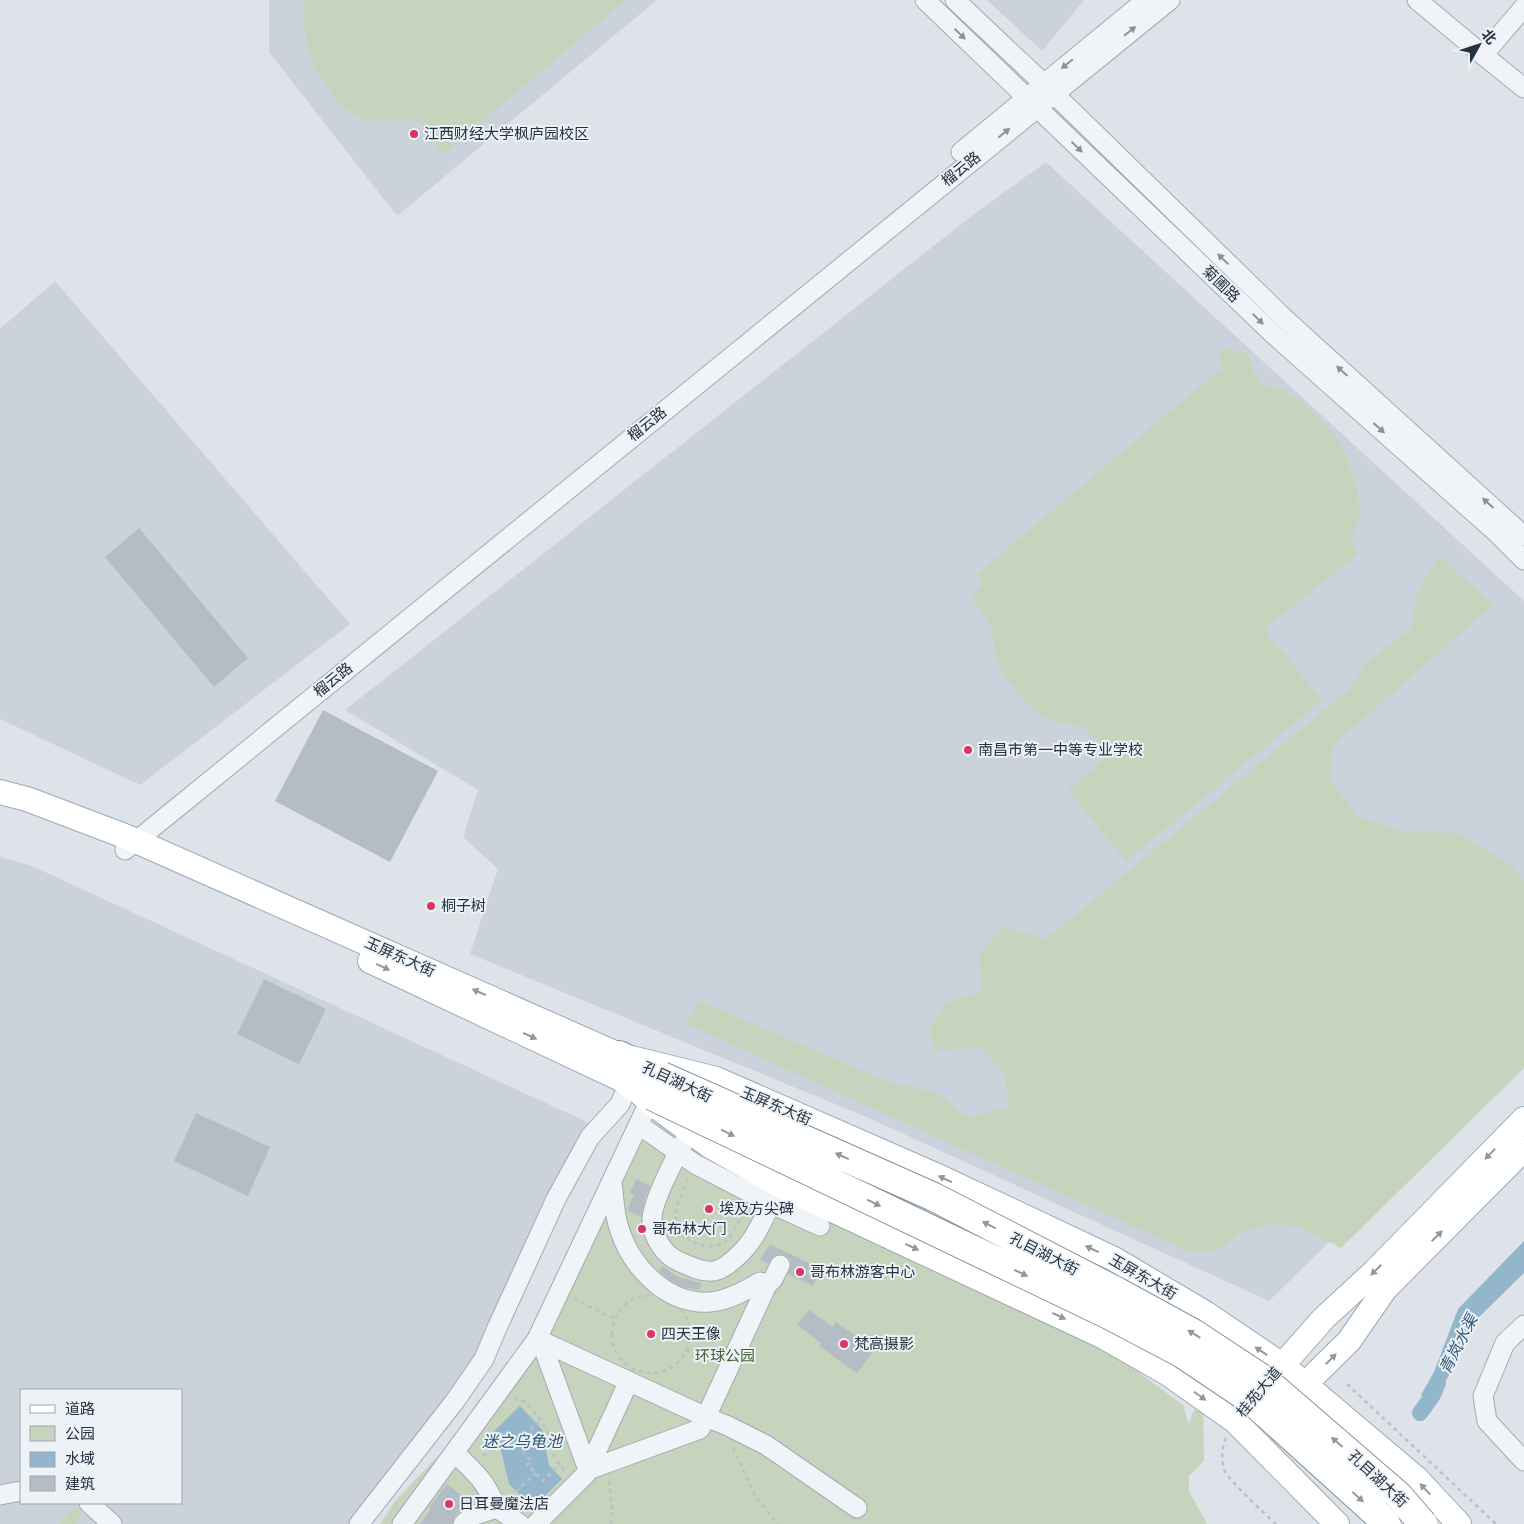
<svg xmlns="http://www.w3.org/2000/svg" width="1524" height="1524" viewBox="0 0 1524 1524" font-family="Figtree,'Noto Sans SC',sans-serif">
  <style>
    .built { fill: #cbd2db; fill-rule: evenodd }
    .green { fill: #c6d3bd }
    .water { fill: #94b6cc }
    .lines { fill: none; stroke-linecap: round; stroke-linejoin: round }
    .canal { stroke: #94b6cc; stroke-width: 16 }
    .building { fill: #b4bdc6 }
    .minor-casing { stroke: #a2aab3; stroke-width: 21 }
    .major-casing { stroke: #9ba9b5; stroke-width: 26 }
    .highway-casing { stroke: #8392a1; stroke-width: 30 }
    .path { stroke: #bbc1c8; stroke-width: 2.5; stroke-dasharray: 4 4; stroke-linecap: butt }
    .minor { stroke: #f0f3f7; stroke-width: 19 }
    .major { stroke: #fff; stroke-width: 24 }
    .highway { stroke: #fff; stroke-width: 28 }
    .highway-bridge-casing { stroke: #8392a1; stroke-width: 30; stroke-linecap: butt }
    .highway-bridge { stroke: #fff; stroke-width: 28 }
    .oneway { fill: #8a929c }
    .oneway2 { fill: #9298a0 }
    .poi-dot { fill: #db3561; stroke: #edf2f6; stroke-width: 2 }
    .labels { text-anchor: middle; stroke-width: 4; stroke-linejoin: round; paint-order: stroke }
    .poi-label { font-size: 15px; fill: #253241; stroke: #edf2f6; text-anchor: start }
    .street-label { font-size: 15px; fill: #253241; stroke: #edf2f6 }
    .park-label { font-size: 15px; fill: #3f5e31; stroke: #edf2f6 }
    .water-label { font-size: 16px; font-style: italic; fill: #2b5778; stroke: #edf2f6 }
  </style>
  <rect width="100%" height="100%" fill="#dde3e9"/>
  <!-- built -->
  <path class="built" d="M269,0h388l-260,216 -128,-164z
    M987,0h97l-42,51z
    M1046,162l478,439v451l-255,249 -407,-186 -392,-161 28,-85 -35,-32 15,-47 -133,-80 629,-496z
    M55,281l295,343 -210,161 -140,-66v-390z
    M0,857l32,9 568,262 -77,152 -160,244h-363zM21,1390h160v113h-160z"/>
  <!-- green -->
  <path class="green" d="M304,0h322l-184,155 -25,-35h-56l-22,-17 -24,-34 -7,-21 -5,-33z
    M1225,347l24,8 4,16 7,13 22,5 18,12 26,24 16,20 15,41 3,30 -10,24 9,13 -95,76 58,71 -196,161 -58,-71 41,-34 -25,-29 -31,-5 -18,-10 -16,-18 -14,-17 -9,-22 -5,-29 -20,-30 12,-12 -7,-9 246,-207 -5,-13z
    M1438,556l56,48 -161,141 -3,36 28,35 44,15 56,2 55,34 11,14v187l-183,180 -39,-20 -29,-5 -33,10 -23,18h-29l-502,-227 14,-23 191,82 45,9 33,26 41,-12 -6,-33 -23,-26 -46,4 -7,-19 18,-29 37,-11 -5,-38 27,-27 40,13 304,-250 17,-26 44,-35 8,-36z
    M654,1120l51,36 431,208 6,11 41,30 6,19 4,-12 10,-10 1,59 -15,15v15l18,33h-799l135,-183 77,-169z
    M459,1434l-66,90h-13l16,-24z
    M85,1506l-8,18h-18l13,-15z"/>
  <!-- water -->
  <path class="water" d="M1524,1241v32l-48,47 -42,85 -13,-10 13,-23 24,-63z
    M520,1406l22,23 7,36 13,14 -29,29 -24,-24 -9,-38 -10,-11z"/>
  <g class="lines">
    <!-- canal -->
    <path class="canal" d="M1420,1413l13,-18 5,-12"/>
  </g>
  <!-- building -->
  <path class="building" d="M139,528l109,130 -34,29 -109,-130z
    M323,710l115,61 -48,91 -115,-61z
    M264,979l62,30 -27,55 -62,-30z
    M196,1113l74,34 -22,49 -74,-35z
    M636,1179l14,7 -5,13 -4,18 -14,-7 7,-15 -4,-2z
    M770,1244l51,25 -8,17 -25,-12 3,-10 -1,-5 -5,-4 -5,-1 -6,1 -6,9 -8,-5z
    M662,1266l16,11 24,6 -3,7 -16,-3 -12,-6 -12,-10z
    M809,1310l24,17 3,-5 39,27 -18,24 -38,-27 2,-3 -24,-18z
    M447,1484l22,17 -14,15 -3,8h-32l11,-15 -2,-2z"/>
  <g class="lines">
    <!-- minor casing -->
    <g class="minor-casing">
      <path id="minor" d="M925,0l347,333 226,201 26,26
        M955,0l89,84 241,235 239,217
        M1417,0l66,55
        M1524,7l-41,48 41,33
        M961,152l185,-152
        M125,850l1045,-850
        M639,1125l56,39 75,39 50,23
        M690,1131c-10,18 -40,72 -38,91 1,15 12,33 26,39 11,5 25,12 36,10 15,-3 35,-25 42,-38 9,-15 15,-32 23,-48
        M612,1182c2,15 2,31 7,46 12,39 48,77 91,74 17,-1 35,-11 50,-20l7,3
        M1524,1325l-19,18 -22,53 4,25 37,40
        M537,1339l169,78 61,-132 6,-6 7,-14
        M541,1341l47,129 112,-41 6,-12 22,9 38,19 91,63
        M455,1453c21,20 30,28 42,55
        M0,1495l21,-4
        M89,1503l23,21
        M359,1524l96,-123 29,-42 13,-31 59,-129 34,-62 30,-33 9,-21
        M402,1524l135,-185 115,-243
        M463,1524l9,-8 25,-8 23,16
        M536,1524l50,-50 43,-93"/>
    </g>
    <!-- major casing -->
    <g class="major-casing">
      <path id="major" d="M0,792l27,7 100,38 492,218 97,24 226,99 172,81 91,54 77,52 135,114 42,45
        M370,961l259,122 21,19 60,44 69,39 325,152 63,36 68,48 102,103
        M1272,1377l52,-59 50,-46 150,-153
        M1294,1395l55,-54 36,-52 139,-140"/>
    </g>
    <!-- highway casing -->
    <g class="highway-casing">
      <path id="highway" d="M619,1055l43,21
        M629,1083l23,13"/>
    </g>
    <!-- path -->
    <path class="path" d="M688,1179c-4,10 -11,22 -12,33 -4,25 33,46 52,27 8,-8 12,-21 16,-31
      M612 1334a39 39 0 1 1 78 0a39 39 0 1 1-78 0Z
      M574,1299l41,20
      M686,1350l26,12
      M1347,1384l149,140
      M514,1398l11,4 16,18 8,16 5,21 12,16
      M1226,1438c-4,8 -5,21 -2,31 3,10 42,46 52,55
      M519,1441l22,-21
      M733,1448l23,49 22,27
      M483,1456l15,-12 12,-12 17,16 -4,4 8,9 -4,3 16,17 17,-17
      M609,1481l3,25 -1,18
      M510,1497l26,-24"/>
    <!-- minor -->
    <use href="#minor" class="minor"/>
    <!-- major -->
    <use href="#major" class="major"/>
    <!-- highway -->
    <use href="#highway" class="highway"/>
    <!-- highway-bridge casing -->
    <g class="highway-bridge-casing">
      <path id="highway-bridge" d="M662,1076l272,121 184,95 75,41 73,48 132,114 25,29
        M652,1096l457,219 72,38 70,47 127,115 8,9"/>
    </g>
    <!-- highway-bridge -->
    <use href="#highway-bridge" class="highway-bridge"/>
  </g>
  <!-- one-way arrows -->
  <defs><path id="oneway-solid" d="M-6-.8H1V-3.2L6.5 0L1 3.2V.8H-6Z" transform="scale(1.25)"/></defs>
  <g class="oneway">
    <use href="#oneway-solid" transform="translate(1130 31) rotate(-39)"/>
    <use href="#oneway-solid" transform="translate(960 34) rotate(44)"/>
    <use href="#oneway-solid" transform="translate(1067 64) rotate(141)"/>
    <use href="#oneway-solid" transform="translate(1004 133) rotate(-39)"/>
    <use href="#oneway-solid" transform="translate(1077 147) rotate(44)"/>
    <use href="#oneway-solid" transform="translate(1223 259) rotate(-136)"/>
    <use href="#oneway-solid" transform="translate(1258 319) rotate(44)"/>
    <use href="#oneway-solid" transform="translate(1342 371) rotate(-138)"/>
    <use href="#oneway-solid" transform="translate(1379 428) rotate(42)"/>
    <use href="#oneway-solid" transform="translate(1488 503) rotate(-138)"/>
  </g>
  <g class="oneway2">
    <use href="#oneway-solid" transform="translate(383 967) rotate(25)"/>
    <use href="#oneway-solid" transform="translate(479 992) rotate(-156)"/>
    <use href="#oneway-solid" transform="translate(530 1036) rotate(25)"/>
    <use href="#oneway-solid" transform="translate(728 1133) rotate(26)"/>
    <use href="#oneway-solid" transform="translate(1490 1154) rotate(134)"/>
    <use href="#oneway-solid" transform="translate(842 1156) rotate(-156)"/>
    <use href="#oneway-solid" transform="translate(945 1179) rotate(-155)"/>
    <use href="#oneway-solid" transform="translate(874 1203) rotate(26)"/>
    <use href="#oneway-solid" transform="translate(989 1225) rotate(-153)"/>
    <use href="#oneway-solid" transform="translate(1437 1236) rotate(-45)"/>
    <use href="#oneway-solid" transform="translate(912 1247) rotate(25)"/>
    <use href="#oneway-solid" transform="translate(1092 1249) rotate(-155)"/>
    <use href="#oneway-solid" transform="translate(1376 1270) rotate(135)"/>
    <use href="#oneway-solid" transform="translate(1021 1273) rotate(25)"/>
    <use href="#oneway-solid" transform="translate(1059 1316) rotate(25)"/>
    <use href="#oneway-solid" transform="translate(1194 1334) rotate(-149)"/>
    <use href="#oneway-solid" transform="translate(1261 1351) rotate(-146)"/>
    <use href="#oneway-solid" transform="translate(1331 1359) rotate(-45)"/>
    <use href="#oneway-solid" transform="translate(1200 1396) rotate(35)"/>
    <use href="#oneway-solid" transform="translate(1337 1442) rotate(-139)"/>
    <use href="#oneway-solid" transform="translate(1425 1489) rotate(-133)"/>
    <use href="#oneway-solid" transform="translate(1358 1497) rotate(42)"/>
  </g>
  <!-- markers -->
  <g class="poi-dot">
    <circle cx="414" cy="134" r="5"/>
    <circle cx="968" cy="750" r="5"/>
    <circle cx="431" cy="906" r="5"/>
    <circle cx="709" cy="1209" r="5"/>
    <circle cx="642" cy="1229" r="5"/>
    <circle cx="800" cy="1272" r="5"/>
    <circle cx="651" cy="1334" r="5"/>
    <circle cx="844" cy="1344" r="5"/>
    <circle cx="449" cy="1504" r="5"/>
  </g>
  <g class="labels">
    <!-- poi labels -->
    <g class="poi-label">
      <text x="424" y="139">江西财经大学枫庐园校区</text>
      <text x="978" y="755">南昌市第一中等专业学校</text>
      <text x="441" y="911">桐子树</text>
      <text x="719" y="1214">埃及方尖碑</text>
      <text x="652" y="1234">哥布林大门</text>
      <text x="810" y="1277">哥布林游客中心</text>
      <text x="661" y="1339">四天王像</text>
      <text x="854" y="1349">梵高摄影</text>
      <text x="459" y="1509">日耳曼魔法店</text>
    </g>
    <!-- street labels -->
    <g class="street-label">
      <text transform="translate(961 169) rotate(-39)" y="5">榴云路</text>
      <text transform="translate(1221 284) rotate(44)" y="5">菊圃路</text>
      <text transform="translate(647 424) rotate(-39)" y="5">榴云路</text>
      <text transform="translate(333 680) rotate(-39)" y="5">榴云路</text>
      <text transform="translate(400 957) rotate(24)" y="5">玉屏东大街</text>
      <text transform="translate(677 1082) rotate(25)" y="5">孔目湖大街</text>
      <text transform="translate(776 1106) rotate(23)" y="5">玉屏东大街</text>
      <text transform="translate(1044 1254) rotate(27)" y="5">孔目湖大街</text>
      <text transform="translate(1143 1277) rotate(30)" y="5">玉屏东大街</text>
      <text transform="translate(1259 1392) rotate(-50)" y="5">桂苑大道</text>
      <text transform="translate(1378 1479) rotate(43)" y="5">孔目湖大街</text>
    </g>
    <!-- park labels -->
    <g class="park-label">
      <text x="725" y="1361">环球公园</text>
    </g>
    <!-- water labels -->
    <g class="water-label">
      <text transform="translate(1458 1344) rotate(-63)" y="6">青岚水渠</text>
      <text x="522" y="1447">迷之乌龟池</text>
    </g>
  </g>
  <!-- legend -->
  <rect x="20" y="1389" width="162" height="115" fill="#edf2f6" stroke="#9da5ae"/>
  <rect x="30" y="1405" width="25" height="8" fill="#ffffff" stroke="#9da5ae"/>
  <text x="65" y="1414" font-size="15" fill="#253241">道路</text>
  <rect x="30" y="1426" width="25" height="15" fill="#c6d3bd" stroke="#9da5ae"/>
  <text x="65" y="1439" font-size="15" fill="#253241">公园</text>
  <rect x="30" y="1452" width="25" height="15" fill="#94b6cc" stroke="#9da5ae"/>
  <text x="65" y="1464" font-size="15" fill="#253241">水域</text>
  <rect x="30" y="1476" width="25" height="15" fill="#b4bdc6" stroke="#9da5ae"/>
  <text x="65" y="1489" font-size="15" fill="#253241">建筑</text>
  <!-- north arrow -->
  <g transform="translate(1479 45) rotate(50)" stroke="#edf2f6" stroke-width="4" paint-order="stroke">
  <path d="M0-4L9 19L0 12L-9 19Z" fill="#253241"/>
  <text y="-8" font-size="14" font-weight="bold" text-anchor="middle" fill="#253241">北</text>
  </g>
</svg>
